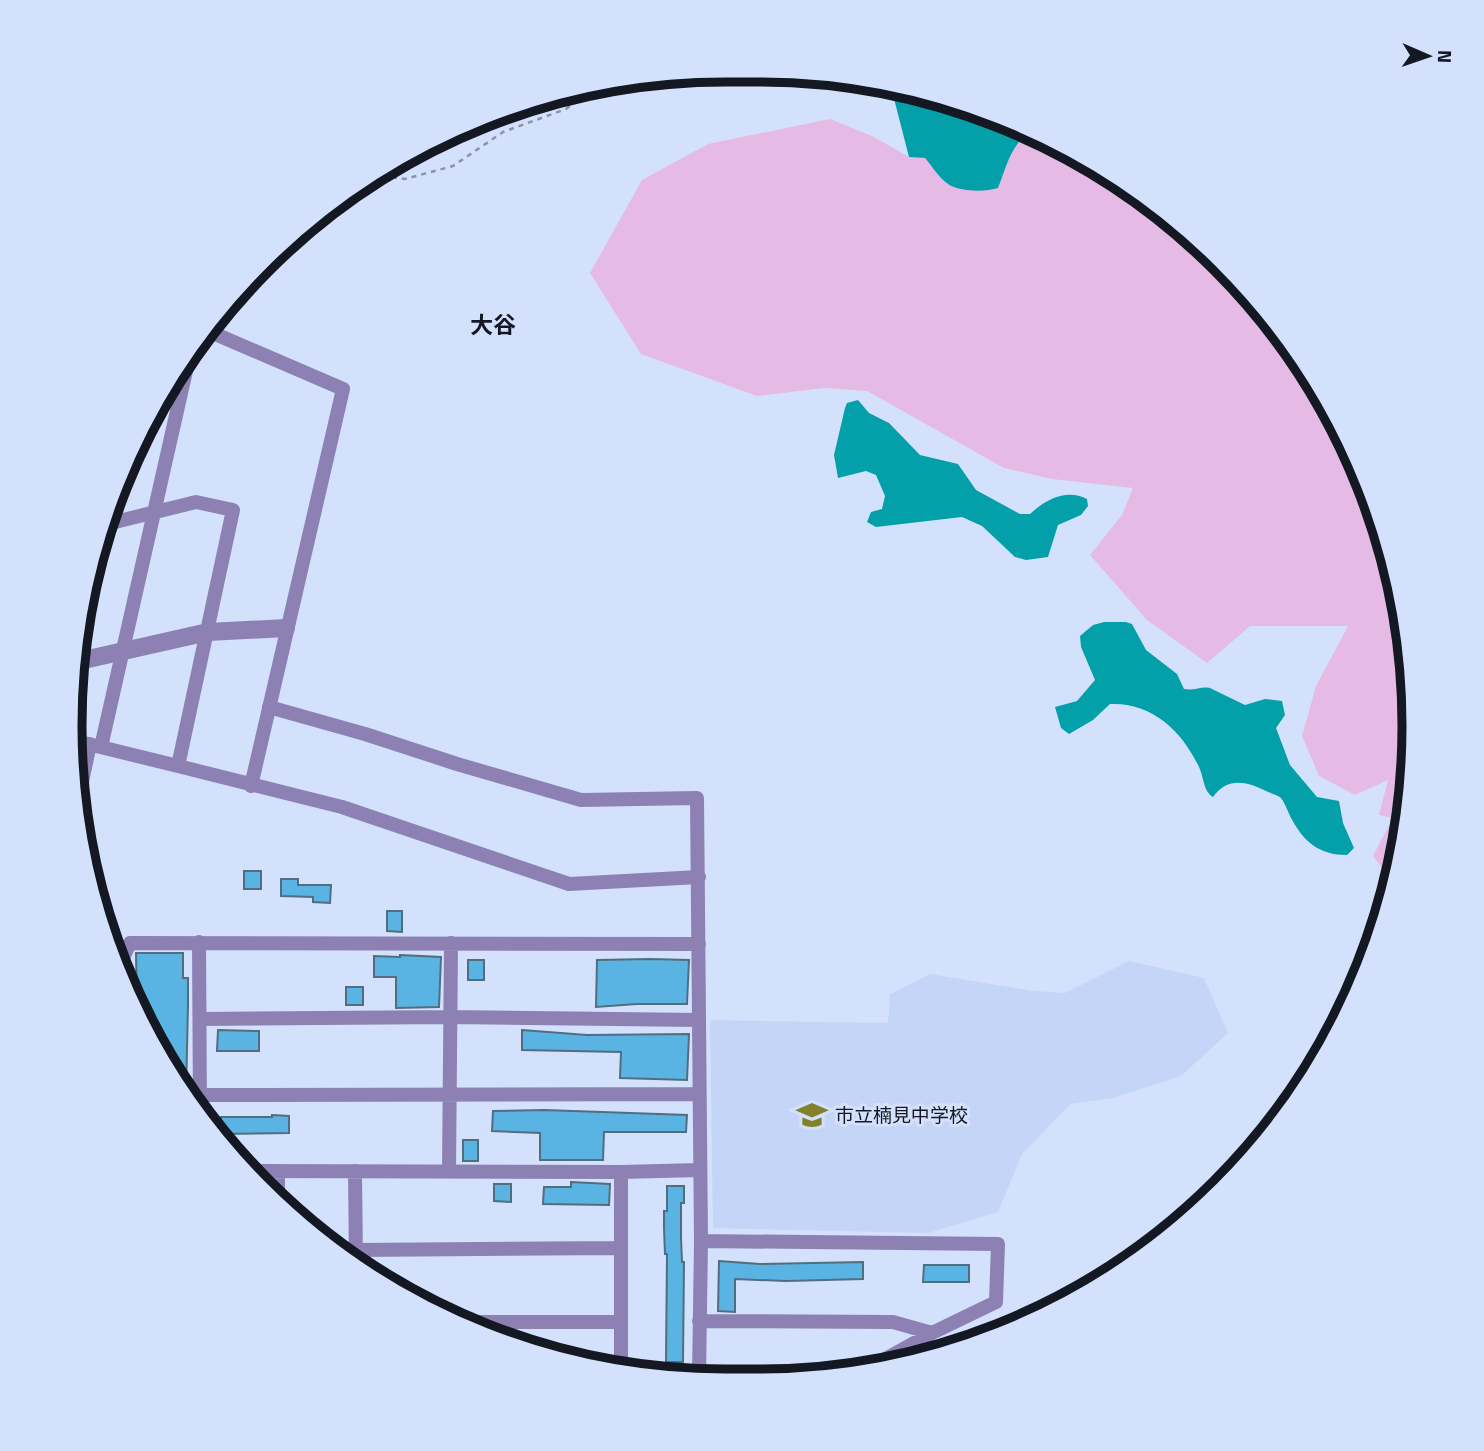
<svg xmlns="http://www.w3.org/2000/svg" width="1484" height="1451" viewBox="0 0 1484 1451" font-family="'Titillium Web','Noto Sans JP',sans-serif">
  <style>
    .built { fill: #c4d5f7 }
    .green { fill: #e5bae5 }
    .water { fill: #04a0aa }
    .building { fill: #5ab4e3; stroke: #526e7e; stroke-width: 2 }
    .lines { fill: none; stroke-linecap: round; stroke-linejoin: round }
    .path { stroke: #8a94a9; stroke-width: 2.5; stroke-dasharray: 5 5; stroke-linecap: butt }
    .minor { stroke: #8d81b4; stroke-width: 14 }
    .tertiary { stroke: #8d81b4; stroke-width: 18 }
    .labels { text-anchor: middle; stroke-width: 6; stroke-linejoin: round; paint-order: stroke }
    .poi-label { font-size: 19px; fill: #131822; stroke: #d4e1fd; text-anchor: start }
    .quarter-label { font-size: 23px; font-weight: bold; fill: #131822; stroke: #d4e1fd }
    .rim { fill: none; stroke: #131822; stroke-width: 9 }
  </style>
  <rect width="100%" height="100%" fill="#d4e1fd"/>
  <!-- built -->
  <path class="built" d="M1129,961l75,17 24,55 -47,43 -68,22 -42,6 -49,50 -24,58 -70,21 -215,-5 -3,-208 178,3 2,-29 40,-20 104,17 31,2z"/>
  <!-- green -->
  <path class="green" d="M830,119l42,17 37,21 16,1 21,25 52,5c8,-20 13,-44 32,-56l57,26 104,75 88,94 68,109 45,120 21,127 -5,128 -16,69 -19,-24 20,-38 -14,-3 9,-35 -33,15 -36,-19 -17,-40 14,-50 32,-60h-98l-43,37 -60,-43 -57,-65 32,-40 11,-27 -81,-9 -48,-11 -137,-77 -43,-3 -67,8 -116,-42 -51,-81 52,-93 66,-36z"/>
  <!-- water -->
  <path class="water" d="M891,87l79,18 60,27c-19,12 -24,36 -32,56 -13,4 -38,4 -50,-4 -9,-6 -16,-18 -23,-26l-16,-1z
    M858,400l11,13 20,10 31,32 38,9 18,26 44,24h10c15,-14 36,-26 57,-15l1,7 -7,9 -23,10 -10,32 -22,3 -11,-3 -33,-31 -20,-9 -86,10 -9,-5 4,-10 11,-3 3,-13 -9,-21 -10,-4 -28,7 -4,-23 11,-47 2,-5z
    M1104,622h22l6,2 14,26 31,24 7,15c11,2 17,-3 26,-1l35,17 20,-6 17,2 3,14 -9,13 14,37 27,32 22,4 4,22 11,25 -7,7c-28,0 -43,-13 -56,-37 -3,-6 -6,-15 -10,-20 -3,-3 -11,-5 -15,-7 -20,-10 -39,-14 -53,6 -10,-6 -9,-20 -14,-30 -17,-36 -47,-65 -89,-63l-17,16 -24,14 -8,-6 -6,-21 22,-6 18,-21 -14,-33 -1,-11 13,-11z"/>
  <!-- building -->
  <path class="building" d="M244,871h17v18h-17z
    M281,879h17v6h33l-1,18 -17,-1v-5l-32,-1z
    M387,911h15v21l-15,-1z
    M136,953h47v25h5v27l-2,88 -49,-80z
    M400,955l41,2 -2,50 -43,1v-31h-22v-21l26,1z
    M650,959l39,1 -2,44h-50l-41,3 1,-47z
    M468,960h16v20h-16z
    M346,987h17v18h-17z
    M218,1030l41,1v20h-42z
    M522,1030l65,5 102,-1 -2,46 -67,-2 1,-26 -99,-2z
    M544,1110l143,5 -1,17h-82l-1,28h-63v-27l-48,-2 1,-20z
    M272,1115l17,1v17l-68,1v-17h51z
    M463,1140h15v21h-15z
    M571,1182l39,2 -1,21 -66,-1 1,-17h27z
    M494,1184h17v18l-17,-1z
    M667,1186h17v17h-3v34l1,25h2l-1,100h-17l1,-108h-2l-1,-26v-17h3z
    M719,1261l41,3 103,-2v17l-77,2 -51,-2v33l-17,-1z
    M924,1265h45v17h-46z"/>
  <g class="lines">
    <!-- path -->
    <path class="path" d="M372,175l33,4 48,-13 50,-34 63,-23 36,-27"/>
    <!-- minor -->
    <path class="minor" d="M206,330l137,59 -92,397
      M269,707l96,27 92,30 124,36 116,-2 4,443 -2,136
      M72,740l106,26 55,-256 -37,-8 -89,22
      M101,747l90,-398
      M178,766l164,41 227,77 130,-7
      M75,790l5,1 10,-47
      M199,942l1,174
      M119,966l11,-23 569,1
      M200,1019l251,-2 248,3
      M200,1095l498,-1
      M249,1171l372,1 78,-2
      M355,1171l1,92
      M449,1171l2,-228
      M621,1172v199
      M278,1201v-30
      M701,1241l297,3 -2,58 -64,31 -65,36
      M356,1250l264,-2
      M699,1321l194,1 39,11
      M462,1322h159"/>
    <!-- tertiary -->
    <path class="tertiary" d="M75,662l133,-30 78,-4"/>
  </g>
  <!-- icons -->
  <defs>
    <g id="school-bare" transform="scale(2.415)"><path d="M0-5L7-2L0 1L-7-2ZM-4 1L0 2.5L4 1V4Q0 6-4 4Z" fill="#81822c" stroke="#d4e1fd" stroke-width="2.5" paint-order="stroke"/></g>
  </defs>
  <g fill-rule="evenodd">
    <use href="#school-bare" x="812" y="1115"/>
  </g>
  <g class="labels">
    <!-- poi labels -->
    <g class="poi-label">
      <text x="835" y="1122">市立楠見中学校</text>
    </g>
    <!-- quarter labels -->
    <g class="quarter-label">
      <text x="493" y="333">大谷</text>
    </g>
  </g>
  <!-- crop -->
  <path d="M0 0H1484V1451H0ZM725 82H759A643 643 0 0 1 1402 725V726A643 643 0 0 1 759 1369H725A643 643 0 0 1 82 726V725A643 643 0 0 1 725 82Z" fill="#d4e1fd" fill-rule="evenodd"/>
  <path class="rim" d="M725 82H759A643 643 0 0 1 1402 725V726A643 643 0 0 1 759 1369H725A643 643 0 0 1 82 726V725A643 643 0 0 1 725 82Z"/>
  <!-- north arrow -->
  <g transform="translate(1428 56) rotate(92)" stroke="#d4e1fd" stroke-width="5" paint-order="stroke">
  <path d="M0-5L12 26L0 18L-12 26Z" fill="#131822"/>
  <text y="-10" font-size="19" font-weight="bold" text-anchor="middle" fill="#131822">N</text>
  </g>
</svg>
